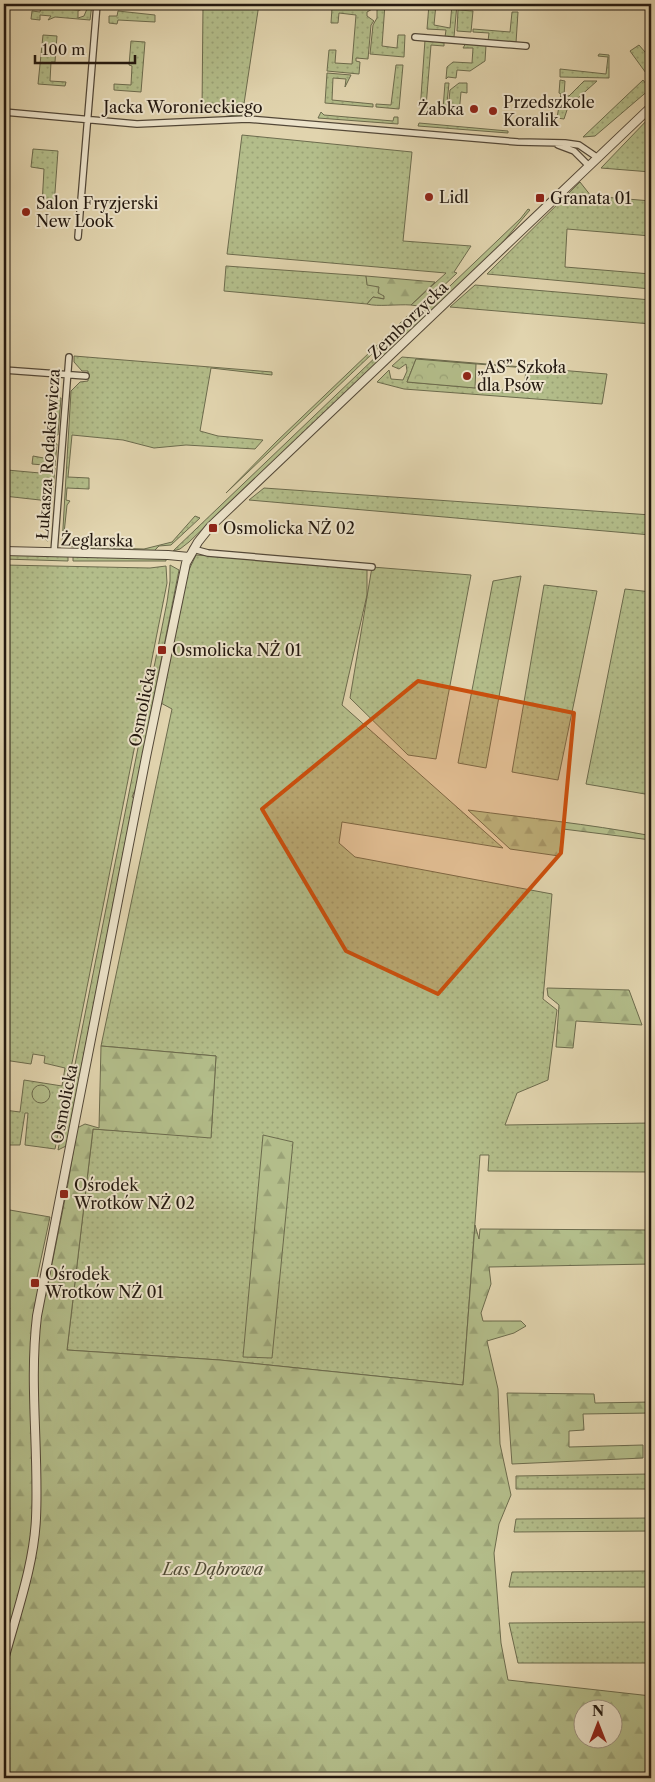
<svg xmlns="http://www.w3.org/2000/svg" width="655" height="1782" viewBox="0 0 655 1782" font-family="'Libre Caslon Text',serif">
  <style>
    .grass { fill: url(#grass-dots); stroke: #6c6b4d; fill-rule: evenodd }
    .forest { fill: url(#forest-firs); stroke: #6c6b4d; fill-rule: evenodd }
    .park { fill: url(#park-crowns); stroke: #6c6b4d }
    .pitch { fill: #b3bd8a; stroke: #6c6b4d }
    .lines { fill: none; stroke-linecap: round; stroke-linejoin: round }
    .minor-casing { stroke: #534838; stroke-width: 8 }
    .tertiary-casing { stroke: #534838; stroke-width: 10 }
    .minor { stroke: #ece3ca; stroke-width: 5.5 }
    .tertiary { stroke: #ece3ca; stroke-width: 8 }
    .marked { fill: #cb4f0d; fill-opacity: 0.2; stroke: #cb4f0d; stroke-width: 4; stroke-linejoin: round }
    .poi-dot { fill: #8f2418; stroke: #ece3ca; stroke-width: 2 }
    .labels { text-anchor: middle; stroke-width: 4; stroke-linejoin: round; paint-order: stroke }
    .poi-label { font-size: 16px; fill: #241910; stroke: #ece3ca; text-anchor: start }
    .street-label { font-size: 16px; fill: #241910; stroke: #ece3ca }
    .park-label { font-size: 16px; font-style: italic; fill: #4f4a35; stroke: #ece3ca }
  </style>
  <defs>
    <pattern id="grass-dots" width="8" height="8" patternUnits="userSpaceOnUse" patternTransform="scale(1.25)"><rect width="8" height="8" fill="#b3bd8a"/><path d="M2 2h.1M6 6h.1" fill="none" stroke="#9aa276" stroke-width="1.8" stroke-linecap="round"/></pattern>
    <pattern id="forest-firs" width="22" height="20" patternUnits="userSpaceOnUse" patternTransform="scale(1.25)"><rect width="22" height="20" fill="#b3bd8a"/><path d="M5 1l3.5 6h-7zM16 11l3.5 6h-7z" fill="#9aa276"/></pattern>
    <pattern id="park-crowns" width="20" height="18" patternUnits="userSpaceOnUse" patternTransform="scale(1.25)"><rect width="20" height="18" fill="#b3bd8a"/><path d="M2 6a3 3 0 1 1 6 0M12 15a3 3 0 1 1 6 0" fill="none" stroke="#9aa276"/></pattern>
  </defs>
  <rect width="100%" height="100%" fill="#e1d4ae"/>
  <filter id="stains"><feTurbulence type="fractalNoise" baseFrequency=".004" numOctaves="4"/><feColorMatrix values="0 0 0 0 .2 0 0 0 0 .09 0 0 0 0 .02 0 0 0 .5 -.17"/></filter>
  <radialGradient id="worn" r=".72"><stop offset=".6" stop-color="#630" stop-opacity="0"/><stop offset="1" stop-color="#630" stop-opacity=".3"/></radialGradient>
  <!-- grass -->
  <path class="grass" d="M79,4h4l-1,5 -4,2v7l6,-2 5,-12h3l-2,16 -35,-3 -7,3 3,-4 -11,-1v5l-9,-1 1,-8 8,1 1,-5 37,3z
    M203,4h56l-17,113 -40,-6z
    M350,4h25l-1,4 -7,4v4l7,5 -3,4 -3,34 -12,-1v3l4,1 -1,12 -32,-3 2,-21h7l-1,13 17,1 4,-49 -17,-2 -1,10h-7l1,-15 17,1z
    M377,4h8l-3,42 15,2 1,-13h7l-1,22 -34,-3 3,-29 4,-7z
    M429,4h7l-2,21 16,3 2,-24h5l-3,33h-9l1,-7 -19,-1z
    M458,10l15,1 -2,21 -14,-1z
    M118,11l37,4v7l-37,-2 -1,4 -8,-1v-7h8z
    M512,12h6l-2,31 -28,-2 1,-8 -16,-1v-3l37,3z
    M43,35l14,1 -2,26h-4l-1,19 16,1 -1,4 -27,-2z
    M425,40l19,1v5l-13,-1 -5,62 17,2 2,-26h4l-3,30 -26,-2z
    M131,41l14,1 -4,50 -27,-2v-6l17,1 1,-19 -3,-1z
    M466,43l20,2 -1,16 -15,10 -13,-1 -1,8 -8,-1 -2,2 1,-12 6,-5 19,1 1,-15h-10z
    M639,45l12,14v21l-21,-29z
    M599,54l10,1v23l-49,-1v-8l46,5 2,-17 -10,-1z
    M396,65h7l-4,44 -23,-2v-3l15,1z
    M327,73l24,2 -6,12 1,-8 -13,-1 -1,22 41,4v3l-48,-4z
    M560,80l5,1 -1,14 5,1 15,-15h13l-29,26 -4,12 -7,-1 4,-24 -2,-1z
    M643,80l7,9 -55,47 -12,1z
    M459,83h8v10l-6,-1 -2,22 -2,-3 -9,-1 2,-20z
    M321,112l3,3 69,6 1,-4h4v7l-80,-6z
    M651,116v56l-50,-4z
    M419,123l89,8v2l-90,-7z
    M242,135l170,17 -9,89 68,5 -17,26 3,1 -231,220 51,-52 141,-135 -7,-1 35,-32 -219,-19z
    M33,149l25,2 -4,55 -12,-1 2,-36 -13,-2z
    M580,182l11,14 60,5v35l-84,-7 -2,38 86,7v15l-164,-15z
    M528,209l2,1 -33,39 -308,293 -9,7 -7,2 348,-333z
    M226,266l140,10 1,5 13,6 5,12 -12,-2 -6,7 -143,-13z
    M475,285l176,15v24l-201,-17z
    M74,356l198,16v3l-61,-7 -11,63 18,5 45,4 -8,9 -69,-4 -32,3 -31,-8 -51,-5 -4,42 21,1v11l-22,-1 -1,12 4,1 -3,4 -4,38 11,4 70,2 28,-7 23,-26 5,2 -29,27 -12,1 -5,5 -79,-2v-2l-13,-2 9,-154 9,-9 8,-1v-10h-6l-8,-9z
    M402,357l205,17 -5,30 -198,-15 -27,-7 12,-12 2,9 12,1 4,-9 -1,-7 -7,5 -7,-3zM416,359l110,9 -2,24 -117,-10z
    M50,397l11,1 -3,37 -6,-1 -2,-2 3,-33z
    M51,443l6,1 -2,22 -23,-2 1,-8 16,3 -2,-7h3z
    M4,467h3v3l33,3 1,-6 14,1 -7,73 -2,-1 3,-39 -45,-5z
    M264,488l387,27v20l-402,-35z
    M4,555l64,1v5l-64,-2z
    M196,555l171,12v28l-25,110 161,143 -161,-26 -3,21 16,14 197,37 -9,105 14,11 -9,70 -31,13 -12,32 146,-2v49l-163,-1 1,-16h-9l-17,230 -243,-25 -153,-10 26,-221 118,8 5,-81 -115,-10 71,-337 -13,-7 28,-128z
    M73,556l93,3v2h-93z
    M4,565l146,3 16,-2 1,17 -112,566 -30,-4 3,-32h-3l-5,32h-10l-6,-5v-30l16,2 4,-32 38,6 3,-18 -21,-5 1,-7 -12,-2 -2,10 -27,-4z
    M170,565l9,5 -43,218 -4,9 2,1 -68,348 -8,4 109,-548 3,-21z
    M372,567l99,8 -35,184 -28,-4 -58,-57z
    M521,576l-35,192 -28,-5 35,-182z
    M544,585l53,6 -39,189 -46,-8z
    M625,589l26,3v203l-65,-11z
    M651,1474v15h-135v-13z
    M651,1518v13l-137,1 2,-13z
    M651,1571v16h-142l3,-15z
    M651,1622v41h-133l-9,-40z"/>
  <!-- forest -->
  <path class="forest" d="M366,276l69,6 -24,23c-13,-1 -34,2 -44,-1l6,-7 11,2v-3l-6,-3 1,-6 -12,-2z
    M468,810c60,8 120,14 179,25l4,1v4l-88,-11 -4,27 -49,-7z
    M547,988l82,2 13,35 -66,-4 -3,27 -17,-1 3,-42 -11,-9z
    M101,1046l115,10 -5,82 -118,-9 -26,221 153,10 243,25 12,-160 4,14 1,-10 171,1v34l-162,3 2,17 -10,29 2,8h38l5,5 -12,7 -27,8 11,48 2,55 11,51 -12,29 -5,29 7,90 7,37 143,16v82h-647v-569l46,8 -15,70 12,2 21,-105 9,-56 8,-4 14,4zM582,1710h30v30h-30z
    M263,1135l30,7 -21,216 -29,-1z
    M507,1393l87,1 1,9 56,-1v11l-68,1 1,16 -15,1v16l74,-2v13l-131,6z"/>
  <!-- park -->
  <path class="park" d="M416,359l60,5 -1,24 -68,-6z"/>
  <!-- pitch -->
  <path class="pitch" d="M32 1094a9 9 0 1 1 18 0a9 9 0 1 1-18 0Z"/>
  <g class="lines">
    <!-- minor casing -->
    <g class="minor-casing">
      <path id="minor" d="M415,37l111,9
        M4,112l133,12 110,-5 271,23 47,1 14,2 19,13
        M558,145l16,6 15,15
        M78,237l19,-233
        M4,370l82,6
        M193,549l15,4 164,14
        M54,552l15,-195"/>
    </g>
    <!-- tertiary casing -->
    <g class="tertiary-casing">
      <path id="tertiary" d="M4,551l164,4 21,2
        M4,1660c12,-46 30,-94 32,-142 3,-67 -7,-135 1,-202l109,-559 40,-194 12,-21 12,-15 441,-420"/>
    </g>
    <!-- minor -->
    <use href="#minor" class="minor"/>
    <!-- tertiary -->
    <use href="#tertiary" class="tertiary"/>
  </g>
  <!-- marked area -->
  <path class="marked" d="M418,681l156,32 -13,140 -123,141 -92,-43 -84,-142z"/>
  <!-- markers -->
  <g class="poi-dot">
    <circle cx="474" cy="109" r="5"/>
    <circle cx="493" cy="111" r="5"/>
    <circle cx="429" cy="197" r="5"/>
    <rect x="535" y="193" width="10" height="10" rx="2.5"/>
    <circle cx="26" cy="212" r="5"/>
    <circle cx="467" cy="376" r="5"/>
    <rect x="208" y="523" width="10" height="10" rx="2.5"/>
    <rect x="157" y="645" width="10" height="10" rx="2.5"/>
    <rect x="59" y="1189" width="10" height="10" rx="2.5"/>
    <rect x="30" y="1278" width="10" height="10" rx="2.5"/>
  </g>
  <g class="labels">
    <!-- poi labels -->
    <g class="poi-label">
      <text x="503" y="108">Przedszkole<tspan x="503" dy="18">Koralik</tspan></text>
      <text x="464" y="115" text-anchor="end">Żabka</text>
      <text x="439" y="203">Lidl</text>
      <text x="550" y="204">Granata 01</text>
      <text x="36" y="209">Salon Fryzjerski<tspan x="36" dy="18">New Look</tspan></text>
      <text x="477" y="373">„AS” Szkoła<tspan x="477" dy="18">dla Psów</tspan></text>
      <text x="223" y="534">Osmolicka NŻ 02</text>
      <text x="172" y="656">Osmolicka NŻ 01</text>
      <text x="74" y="1191">Ośrodek<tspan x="74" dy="18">Wrotków NŻ 02</tspan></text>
      <text x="45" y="1280">Ośrodek<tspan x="45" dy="18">Wrotków NŻ 01</tspan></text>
    </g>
    <!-- street labels -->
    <g class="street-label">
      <text x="183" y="113">Jacka Woronieckiego</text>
      <text transform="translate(408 320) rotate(-44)" y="6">Zemborzycka</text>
      <text transform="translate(48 454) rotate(-86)" y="6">Łukasza Rodakiewicza</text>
      <text transform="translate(97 540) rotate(1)" y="6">Żeglarska</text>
      <text transform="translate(142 707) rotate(-79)" y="6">Osmolicka</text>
      <text transform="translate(64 1104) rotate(-79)" y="6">Osmolicka</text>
    </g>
    <!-- park labels -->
    <g class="park-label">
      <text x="213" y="1575">Las Dąbrowa</text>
    </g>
  </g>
  <!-- margin -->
  <rect width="655" height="1782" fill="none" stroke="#e1d4ae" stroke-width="20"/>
  <rect x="5" y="5" width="645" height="1772" fill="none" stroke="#241910" stroke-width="2.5"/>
  <rect x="10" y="10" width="635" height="1762" fill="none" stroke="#241910"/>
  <!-- north arrow -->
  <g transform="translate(598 1724)"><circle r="24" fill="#ece3ca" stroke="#9c9280"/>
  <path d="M0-4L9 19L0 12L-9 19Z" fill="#8f2418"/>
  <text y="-8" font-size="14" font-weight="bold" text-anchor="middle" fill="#241910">N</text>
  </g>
  <!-- scale -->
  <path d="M35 55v8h100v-8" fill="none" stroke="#241910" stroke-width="2.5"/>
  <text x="42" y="55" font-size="15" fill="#241910" stroke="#ece3ca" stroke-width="4" paint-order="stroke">100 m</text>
  <rect width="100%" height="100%" filter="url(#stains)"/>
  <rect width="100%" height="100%" fill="url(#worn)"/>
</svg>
